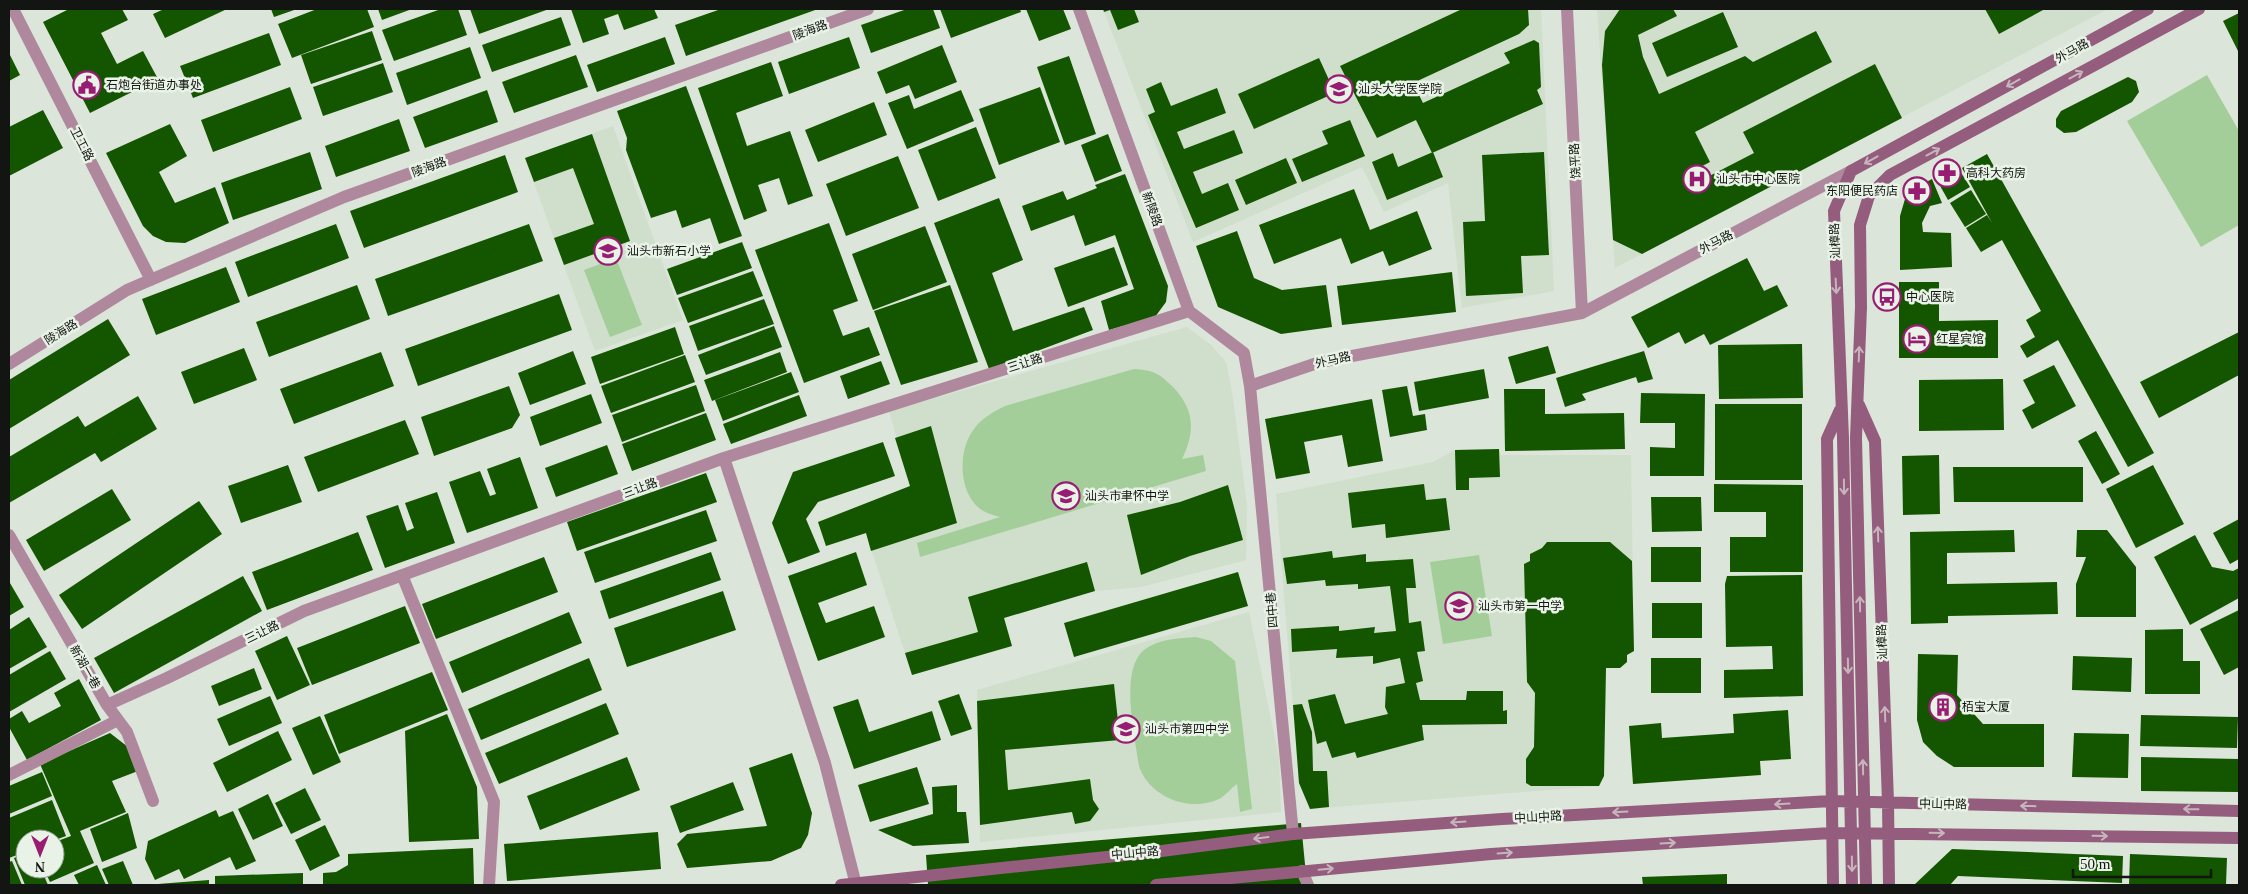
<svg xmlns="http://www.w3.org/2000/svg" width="2248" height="894" viewBox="0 0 2248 894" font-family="'Times New Roman','Noto Sans SC',serif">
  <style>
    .built { fill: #cfdfcc }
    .green { fill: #a3ce9a }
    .building { fill: #145500 }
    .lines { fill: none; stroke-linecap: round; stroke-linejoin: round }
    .street { stroke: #af889e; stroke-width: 12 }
    .secondary { stroke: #945c7d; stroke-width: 12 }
    .oneway { stroke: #c6b6bc }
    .labels { text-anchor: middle; stroke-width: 5; stroke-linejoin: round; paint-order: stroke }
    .street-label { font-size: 12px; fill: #121511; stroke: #e8f2e6 }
    .poi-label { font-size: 12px; fill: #121511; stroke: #e8f2e6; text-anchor: start }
  </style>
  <rect width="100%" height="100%" fill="#dbe5d9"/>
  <!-- built -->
  <path class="built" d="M1103,9h438l13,282 -92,17 -14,-125 -64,29 -22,-45 -169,75z
    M1597,9h511l-493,259z
    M613,126l70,194 -88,31 -70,-193z
    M1187,327l24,18 15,17 6,30 15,113 -1,55 -105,27 -46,4 -91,27 8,28 -100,29 -46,-142 -40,13 -8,-24 92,-36 -21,-75z
    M1499,449l2,6h130l3,196 -7,4v7l-7,6h-14l-2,108 -5,10 -289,23 -11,-26 -23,-289 157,-32 22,-12z
    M1249,612l30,146 2,54 -301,30 -3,-152z"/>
  <!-- green -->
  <path class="green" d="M2207,75l32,56v94l-38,22 -74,-126z
    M616,258l26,67 -32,12 -26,-67z
    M1134,369c20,1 26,5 40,19 21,23 21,44 8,71l21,-4 3,16 -286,86 -3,-14 83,-26c-7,-2 -15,-4 -21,-9 -21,-17 -21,-59 -5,-79 8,-11 19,-17 31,-23z
    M1479,555l13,81 -49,8 -13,-82z
    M1196,637l15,4 24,20 17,148 -12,3 -3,-28c-6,4 -12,12 -18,15 -29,14 -70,-2 -80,-33 -4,-29 -20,-96 5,-116 14,-11 35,-12 52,-13z"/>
  <!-- building -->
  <path class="building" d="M69,9h53l6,11 -27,13 16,31 26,-13 15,28 -68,34 -47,-91z
    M164,9h63l-62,29 -12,-24z
    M271,9h26l-23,8z
    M317,9h50l7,18 -82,31 -14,-34z
    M378,9h34l-30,11z
    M441,9h17l9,26 -73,26 -12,-31z
    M470,9h79l-70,25z
    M571,9h83l4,9 -34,12 -6,-16 -14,5 5,15 -26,9z
    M721,9h97l-132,47 -11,-31z
    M907,9h26l7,19 -69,25 -10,-28z
    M940,9h80l1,3 -70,26z
    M1026,9h37l8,20 -32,12z
    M1103,9h31l5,13 -21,8 -8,-20 -6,2z
    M1462,9h66l1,16 -10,9 -106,49 10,20 87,-40 -6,-10 30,-13 5,3 2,44 -4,3 6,14 -111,49 -16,-33 -39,18 -37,-72z
    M1620,9h53l4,7 -39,19 5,22 16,37 86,-38 8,6 63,-31 16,31 -137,70 15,30 -25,13 5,11 64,-33 -11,-21 132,-68 27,54 -260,136 -29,-14 -11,-175 3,-34z
    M1985,9h60l-46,25z
    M1723,12l15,35 -71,30 -15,-34z
    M2239,13v40l-16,-32z
    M561,17l10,28 -79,27 -10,-27z
    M372,31l10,29 -71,24 -10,-29z
    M269,33l12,32 -88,33 -13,-32z
    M665,37l10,27 -78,28 -10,-27z
    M849,37l11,31 -71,26 -11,-32z
    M942,45l15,37 -42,17 -6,-14 -23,9 -9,-22z
    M470,47l11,31 -74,27 -11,-32z
    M9,53l11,22 -11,6z
    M576,55l12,32 -74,26 -12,-31z
    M1069,56l27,78 -31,11 -28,-78z
    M1319,58l16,35 -81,36 -16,-35z
    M771,62l12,34 -47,17 11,33 43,-15 23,65 -25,9 -9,-27 -21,7 9,26 -23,9 -46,-132z
    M383,63l10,29 -70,24 -10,-29z
    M2128,77l8,4 3,11 -7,10 -56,30 -12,1 -8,-6v-8l5,-8z
    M1161,82l10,24 46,-18 9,25 -49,19 7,17 50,-19 9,23 -50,19 9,22 26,-11 11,27 -43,18 -48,-113 7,-3 -9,-23z
    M686,86l56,150 -23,8 -9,-26 -28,10 -6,-18 -25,8 -25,-68 1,-12 -10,-27z
    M290,87l12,32 -89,33 -12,-32z
    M1040,87l20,55 -61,23 -20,-56z
    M487,90l11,32 -73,26 -12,-31z
    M961,90l13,31 -67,28 -19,-46 21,-8 5,14z
    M874,102l13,33 -69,27 -13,-32z
    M43,110l20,38 -54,28v-49z
    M399,119l11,32 -74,26 -11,-31z
    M1350,120l15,36 -63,26 -10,-23 36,-15 -6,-13z
    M170,124l17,32 -28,16 16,31 40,-16 14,36 -44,20 -19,-1 -13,-6 -10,-10 -37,-73z
    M976,127l20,51 -58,23 -20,-51z
    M592,134l38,107 -66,24 -10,-27 40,-14 -21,-56 -39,14 -9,-24z
    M1108,134l14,37 -27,11 -14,-37z
    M310,152l12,37 -89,31 -12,-37z
    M1433,152l10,25 -56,23 -15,-38 21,-9 5,14z
    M1544,152l5,103 -28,1 2,37 -57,3 -3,-74 22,-1 -3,-66z
    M1987,154l167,299 -26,14 -70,-127 -31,18 -7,-12 15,-9 -9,-17 15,-9 -39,-71 -21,12 -15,-24 21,-13 5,8 -30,-55z
    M505,155l13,37 -154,56 -14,-37z
    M898,156l21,52 -73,28 -20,-52z
    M1286,158l11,25 -51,22 -11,-25z
    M1955,163l15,24 -22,13 -14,-25z
    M1125,174l43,112 -2,16 -11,15 -46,13 -8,-29 33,-12 -19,-54 -30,11 -11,-31 -43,16 -9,-25 41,-15 4,9 30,-12 -2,-3z
    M1932,179l10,24 -12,3 -8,17 1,9 28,1 1,34 -52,3v-54l5,-17 8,-10z
    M1354,189l16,41 47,-19 15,38 -43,17 -6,-15 -32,13 -10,-26 -67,26 -15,-39z
    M1971,190l15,24 -21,13 -15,-24z
    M999,198l24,62 -31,13 21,58 71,-24 9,23 -104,39 -55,-146z
    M829,223l29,78 -25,9 10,26 26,-9 11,28 -76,28 -49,-133z
    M336,224l13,34 -101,39 -13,-35z
    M529,224l14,37 -155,55 -13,-37z
    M925,226l22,56 -74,28 -21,-56z
    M1237,231l17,47 28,12 44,-5 6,42 -51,7 -63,-27 -22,-61z
    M742,242l10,26 -75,27 -10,-26z
    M1114,247l14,38 -60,22 -14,-39z
    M1747,258l17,33 13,-6 11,21 -78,39 -6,-11 -19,10 -6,-12 -31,16 -17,-31z
    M226,267l14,35 -84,33 -14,-36z
    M753,271l10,25 -75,27 -10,-25z
    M1452,272l4,40 -114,13 -5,-39z
    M1899,282h40v39l59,-1v38h-99z
    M357,285l13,34 -101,38 -13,-35z
    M950,285l28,77 -77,23 -27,-74z
    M559,294l13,36 -154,56 -13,-37z
    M764,299l10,25 -76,27 -9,-25z
    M108,319l22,36 -121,74v-49z
    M774,326l8,21 -76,28 -8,-20z
    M675,327l9,27 -84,30 -9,-27z
    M2239,332v43l-80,43 -19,-36z
    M1802,344l1,54 -84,1 -1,-54z
    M1548,346l8,27 -40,11 -8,-27z
    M244,348l13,32 -63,24 -13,-32z
    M573,351l13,33 -56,21 -12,-32z
    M1644,351l9,28 -15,4 -2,-6 -54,17 4,6 -21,7 -9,-29z
    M381,352l13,34 -100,38 -14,-35z
    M780,352l7,20 -75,29 -8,-21z
    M685,355l10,27 -84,31 -10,-27z
    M881,361l9,23 -42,15 -8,-23z
    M2054,365l22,41 -44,23 -10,-19 13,-7 -12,-23z
    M1484,369l5,29 -70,13 -5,-29z
    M791,372l8,20 -76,29 -8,-21z
    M2003,379l1,51 -85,1v-51z
    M696,385l9,26 -83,31 -10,-27z
    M509,386l11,29 -8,13 -78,28 -13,-39z
    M1407,386l6,30 12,-2 2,16 -37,7 -8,-47z
    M1504,389h41v25l79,-1 1,36 -120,2z
    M1641,393l64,1 -1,82h-54v-29l25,1v-25h-35z
    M591,394l11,29 -62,23 -10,-29z
    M799,395l8,21 -76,28 -8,-20z
    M138,396l19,33 -56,33 -6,-9 -86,50v-46l69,-41 7,11z
    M1372,399l11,62 -35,6 -6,-32 -38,7 6,31 -34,6 -11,-60z
    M1715,404h87v76h-87z
    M706,413l10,27 -84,31 -10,-27z
    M405,420l14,34 -101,38 -14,-35z
    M931,426l26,97 -86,28 -5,-18 -40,13 -8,-24 92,-36 -15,-48z
    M2096,431l24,43 -18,10 -24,-43z
    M883,442l12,34 -77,26 -12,17 14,33 -32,12 -16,-41 21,-51z
    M607,445l11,29 -62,23 -11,-29z
    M1499,449l1,28 -31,1v12h-13l-1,-40z
    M1939,455l1,59 -37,1 -1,-59z
    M520,457l18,51 -71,25 -18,-51 31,-11 10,25 6,-2 -9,-25z
    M288,465l14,37 -61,21 -13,-37z
    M2153,465l31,59 -48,24 -30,-59z
    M1953,467h130v35h-129z
    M706,473l11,29 -140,49 -10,-29z
    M1424,484l2,16 20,-2 4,32 -64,8 -1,-14 -33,4 -4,-35z
    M1714,484l89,1v87h-73v-35h36v-25h-52z
    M1228,485l15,55 -53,16 -49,19 -14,-60 53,-13z
    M112,489l19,31 -87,51 -18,-31z
    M437,492l18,51 -70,25 -19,-52 32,-11 9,26 7,-3 -9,-25z
    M1651,497h50l1,34 -50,1z
    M199,501l23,33 -140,95 -23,-34z
    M706,510l11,31 -122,42 -11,-31z
    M2239,519v40l-9,5 -17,-31z
    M2014,530l1,22 -68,1v31l110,-2 1,32 -110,2v7l-37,1 -1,-92z
    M2077,530h30l29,37v50h-60v-33l10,-27h-10z
    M358,532l15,38 -106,40 -15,-38z
    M2195,535l17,32 21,4 6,-3v30l-49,27 -36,-68z
    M1547,542h63l22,19 2,90 -7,4v7l-7,6h-14l-2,108 -5,10h-68l-5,-3v-24l8,-12 1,-54 -8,-11 -3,-118 6,-3v-7l12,-6z
    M1651,547h50v35h-50z
    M1332,551l1,7 33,-4v8l47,-3 3,29h-10l3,35 12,-2 4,30 -8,1 6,29 -7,2 4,17h46l1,-9h36v20l4,-1v14l-85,1 2,15 -67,18 -2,-6 -23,6 -6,-17 -9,3 -9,-44 27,-6 10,30 43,-10 -3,-7 1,-20 19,-4 -5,-25 -27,6v-8l-37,2 1,-9 -45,3 -1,-23 48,-3v5l36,-4 -1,6 22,-2 -6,-45 -32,3v-5l-32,2 -1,-6 -38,4 -4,-26z
    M711,552l10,28 -112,39 -9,-28z
    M856,552l11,33 -49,18 8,20 48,-17 11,31 -67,24 -30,-85z
    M544,557l14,35 -122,47 -14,-35z
    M1087,562l8,29 -91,27 8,28 -100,29 -7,-22 73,-21 -10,-35z
    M1238,572l10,34 -174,51 -10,-34z
    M1802,575l1,121 -79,2v-28l49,-1 -1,-23 -46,1 -1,-63 2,-8z
    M243,576l19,35 -148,82 -20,-35z
    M10,583l14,24 -15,9v-32z
    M723,591l13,39 -109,37 -13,-39z
    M1652,603h50v35h-50z
    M405,606l15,37 -108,42 -15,-37z
    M2239,610v57l-15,8 -24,-46z
    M569,612l13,31 -120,50 -13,-31z
    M29,617l18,30 -38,22v-39z
    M2183,629v32h17v33h-55v-64z
    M287,636l23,49 -33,15 -22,-49z
    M50,651l16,28 -57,33v-37z
    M1918,654l40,1 -1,40 26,29h61v43h-90l-17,-11 -14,-14 -6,-22z
    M2073,656l59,2 -1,34 -59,-2z
    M589,658l13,32 -121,50 -13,-31z
    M1651,658h50v35h-50z
    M254,668l8,21 -43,17 -8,-20z
    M432,672l16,38 -109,44 -15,-39z
    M79,679l22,41 -74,40 -18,-33v-8l13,-8 7,12 32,-17 -7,-13z
    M1114,684l6,56 -115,10 3,40 82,-11 3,21 6,9 -9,12 -15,3 -3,-12 -92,13 -3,-124z
    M959,694l13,35 -21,7 -13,-35z
    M270,696l12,27 -53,23 -12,-27z
    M858,699l11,33 63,-21 9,29 -87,29 -21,-62z
    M606,703l13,31 -120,50 -14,-31z
    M1302,704l10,28 1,39h14l2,36 -19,2 -11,-26 -6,-78z
    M1788,710l3,49 -31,2 1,14 -128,9 -4,-58 32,-3 1,15 72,-5 -1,-19z
    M447,714l30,73 2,52 -70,3 -4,-111z
    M2141,715l97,2 -1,31 -97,-2z
    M320,716l21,46 -28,13 -21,-47z
    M278,731l14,29 -65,32 -14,-29z
    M110,733l18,14 10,24 -26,10 14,31 -46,19 14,32 -44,19 -6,-13h11v-27l16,-6 -31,-72z
    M2074,733l55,1 -1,44 -56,-1z
    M792,753l20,60 -4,22 -7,13 -30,13 -84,7 -10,-24 10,-10 80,-8 -18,-58z
    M627,757l13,33 -100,40 -13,-34z
    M2141,757l98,2v33l-98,-1z
    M917,767l12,37 -59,18 -12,-37z
    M42,772l10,24 -43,18v-28z
    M733,782l11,28 -64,23 -10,-27z
    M957,785v27h9l3,31 -56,3 -35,-16 55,-16 -1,-27z
    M305,788l16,32 -30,14 -16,-31z
    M268,794l15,32 -30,14 -15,-31z
    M52,800l14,36 -11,4 -30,-1v13l-16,6v-40z
    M216,810l3,7 14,-6 23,50 -20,9 -6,-13 -46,22 -5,-10 -24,11 -10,-21 3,-18z
    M128,813l9,35 -35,14 -12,-33z
    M1301,823l6,62h-379l-2,-30z
    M325,825l15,31 -30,15 -15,-31z
    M658,832l3,37 -154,12 -3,-37z
    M473,848l1,36 -151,1v-12l13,-1 12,-7v-11z
    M1952,849l171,7 -1,27 -164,-7 -8,9h-36z
    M25,854v15h16l7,16h-23l-11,-27z
    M2130,854l97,4 -1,27h-97z
    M12,861l10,24h-13v-23z
    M123,861l10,24h-24l-7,-16z
    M97,865l9,20h-27l-5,-10z
    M303,873v12h-88v-9z
    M1727,874v11h-84l-1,-8z
    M209,880v5h-51v-1z"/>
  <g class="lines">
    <!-- street -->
    <path class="street" d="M13,9l138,271
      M1079,9l110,302 55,42 6,33 43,448
      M1567,9l15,304
      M9,364l118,-74 217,-93 524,-188
      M1250,386l70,-24 262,-49 269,-142
      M724,458l101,305 31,122
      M9,535l98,170 20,27 26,69
      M402,575l92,227 -5,83
      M107,705l60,-27 137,-67 420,-153 465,-147
      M9,775l109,-55
      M1302,871l6,14"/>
    <!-- secondary -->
    <path class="secondary" d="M1859,405l16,36 13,361 1,83
      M841,885l313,-33 139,-18 209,-15 329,-18 408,10
      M1156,885l335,-31 340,-21 408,5
      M1833,885l-6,-446 13,-29
      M1852,885l-9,-447 -9,-227 17,-40 297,-162
      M1866,885l-10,-447 5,-131 -1,-82 9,-29 21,-21 309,-166"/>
  </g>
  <!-- one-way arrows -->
  <defs><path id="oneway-shaft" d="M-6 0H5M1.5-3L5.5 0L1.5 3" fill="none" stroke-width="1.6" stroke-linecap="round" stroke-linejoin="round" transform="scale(1.25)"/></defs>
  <g class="oneway">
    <use href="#oneway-shaft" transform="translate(2076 75) rotate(-28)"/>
    <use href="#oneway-shaft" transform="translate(2013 83) rotate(151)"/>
    <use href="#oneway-shaft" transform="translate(1933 152) rotate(-28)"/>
    <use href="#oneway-shaft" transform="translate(1871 160) rotate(151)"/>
    <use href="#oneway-shaft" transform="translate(1836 286) rotate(87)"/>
    <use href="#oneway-shaft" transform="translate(1859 354) rotate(-88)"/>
    <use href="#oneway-shaft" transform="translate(1844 487) rotate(89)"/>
    <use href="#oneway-shaft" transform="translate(1878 534) rotate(-92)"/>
    <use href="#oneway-shaft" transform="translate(1860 604) rotate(-91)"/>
    <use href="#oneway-shaft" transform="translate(1848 666) rotate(89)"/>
    <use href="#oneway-shaft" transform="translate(1885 714) rotate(-92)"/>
    <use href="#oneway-shaft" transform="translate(1863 767) rotate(-91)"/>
    <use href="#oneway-shaft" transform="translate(1782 804) rotate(177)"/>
    <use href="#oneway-shaft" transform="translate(2028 806) rotate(-179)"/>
    <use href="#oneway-shaft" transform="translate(2191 809) rotate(-179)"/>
    <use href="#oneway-shaft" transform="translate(1620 812) rotate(177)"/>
    <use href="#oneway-shaft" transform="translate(1458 822) rotate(176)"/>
    <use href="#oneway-shaft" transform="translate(1937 833) rotate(1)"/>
    <use href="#oneway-shaft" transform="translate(2100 836) rotate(1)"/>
    <use href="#oneway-shaft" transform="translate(1261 838) rotate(173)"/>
    <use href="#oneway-shaft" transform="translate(1668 843) rotate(-3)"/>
    <use href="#oneway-shaft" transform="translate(1505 853) rotate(-4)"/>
    <use href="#oneway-shaft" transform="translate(1852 864) rotate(89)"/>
    <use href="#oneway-shaft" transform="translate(1326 869) rotate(-5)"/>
  </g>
  <!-- icons -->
  <defs>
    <g id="civic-ring" transform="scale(1.4375)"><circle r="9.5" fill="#e8f2e6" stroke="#991c73" stroke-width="1.5"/><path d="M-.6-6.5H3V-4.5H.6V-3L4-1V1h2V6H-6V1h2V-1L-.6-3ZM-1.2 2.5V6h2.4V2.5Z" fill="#991c73"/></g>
    <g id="university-ring" transform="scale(1.4375)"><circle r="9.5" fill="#e8f2e6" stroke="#991c73" stroke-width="1.5"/><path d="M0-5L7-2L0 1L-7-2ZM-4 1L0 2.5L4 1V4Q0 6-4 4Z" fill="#991c73"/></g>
    <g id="pharmacy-ring" transform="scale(1.4375)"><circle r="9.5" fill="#e8f2e6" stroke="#991c73" stroke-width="1.5"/><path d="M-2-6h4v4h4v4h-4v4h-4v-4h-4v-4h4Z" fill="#991c73"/></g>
    <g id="hospital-ring" transform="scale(1.4375)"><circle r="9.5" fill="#e8f2e6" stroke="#991c73" stroke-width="1.5"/><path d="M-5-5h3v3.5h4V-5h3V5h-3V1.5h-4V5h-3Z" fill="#991c73"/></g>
    <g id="school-ring" transform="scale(1.4375)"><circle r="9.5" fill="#e8f2e6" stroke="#991c73" stroke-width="1.5"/><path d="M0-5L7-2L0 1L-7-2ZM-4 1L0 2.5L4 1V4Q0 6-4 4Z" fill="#991c73"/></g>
    <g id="bus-ring" transform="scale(1.4375)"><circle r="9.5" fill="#e8f2e6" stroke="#991c73" stroke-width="1.5"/><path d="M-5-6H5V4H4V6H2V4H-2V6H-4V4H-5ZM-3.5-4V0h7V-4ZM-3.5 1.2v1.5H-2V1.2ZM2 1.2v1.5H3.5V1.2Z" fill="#991c73"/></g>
    <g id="hotel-ring" transform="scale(1.4375)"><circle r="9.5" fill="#e8f2e6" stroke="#991c73" stroke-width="1.5"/><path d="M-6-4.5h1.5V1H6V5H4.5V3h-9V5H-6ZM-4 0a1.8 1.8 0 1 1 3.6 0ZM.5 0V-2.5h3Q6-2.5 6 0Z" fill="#991c73"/></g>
    <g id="building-ring" transform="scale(1.4375)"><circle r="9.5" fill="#e8f2e6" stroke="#991c73" stroke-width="1.5"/><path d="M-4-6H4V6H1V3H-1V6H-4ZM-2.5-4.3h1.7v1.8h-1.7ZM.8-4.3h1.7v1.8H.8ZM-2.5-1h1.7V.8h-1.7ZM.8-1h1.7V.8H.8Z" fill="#991c73"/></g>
  </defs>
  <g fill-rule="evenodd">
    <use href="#civic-ring" x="87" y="85"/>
    <use href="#university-ring" x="1339" y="89"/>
    <use href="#pharmacy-ring" x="1947" y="173"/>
    <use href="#hospital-ring" x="1697" y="179"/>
    <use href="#pharmacy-ring" x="1917" y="191"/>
    <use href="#school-ring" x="608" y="251"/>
    <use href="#bus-ring" x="1887" y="297"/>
    <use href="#hotel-ring" x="1917" y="339"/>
    <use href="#school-ring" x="1066" y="496"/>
    <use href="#school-ring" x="1459" y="606"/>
    <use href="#building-ring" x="1943" y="707"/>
    <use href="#school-ring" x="1126" y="729"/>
  </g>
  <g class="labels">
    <!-- street labels -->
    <g class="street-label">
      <text transform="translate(810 30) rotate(-20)" y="4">陵海路</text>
      <text transform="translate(2072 51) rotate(-29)" y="4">外马路</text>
      <text transform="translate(82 144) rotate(63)" y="4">卫工路</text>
      <text transform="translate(1575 161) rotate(-93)" y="4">饶平路</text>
      <text transform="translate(429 167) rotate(-20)" y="4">陵海路</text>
      <text transform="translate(1152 209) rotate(70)" y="4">新陵路</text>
      <text transform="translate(1835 241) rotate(-92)" y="4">汕樟路</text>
      <text transform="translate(1716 242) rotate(-28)" y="4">外马路</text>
      <text transform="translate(61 332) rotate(-32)" y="4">陵海路</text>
      <text transform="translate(1333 360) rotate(-13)" y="4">外马路</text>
      <text transform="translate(1025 363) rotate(-18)" y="4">三让路</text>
      <text transform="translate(640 488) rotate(-20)" y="4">三让路</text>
      <text transform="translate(1272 610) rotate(-95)" y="4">四中巷</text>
      <text transform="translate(262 632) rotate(-26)" y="4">三让路</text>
      <text transform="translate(1882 642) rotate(-92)" y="4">汕樟路</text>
      <text transform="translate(85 667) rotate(60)" y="4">新湖一巷</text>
      <text transform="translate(1943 804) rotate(1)" y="4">中山中路</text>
      <text transform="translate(1538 817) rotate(-3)" y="4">中山中路</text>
      <text transform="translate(1135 853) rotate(-5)" y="4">中山中路</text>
    </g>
    <!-- poi labels -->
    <g class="poi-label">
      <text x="106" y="89">石炮台街道办事处</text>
      <text x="1358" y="93">汕头大学医学院</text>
      <text x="1966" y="177">高科大药房</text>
      <text x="1716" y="183">汕头市中心医院</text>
      <text x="1898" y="195" text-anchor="end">东阳便民药店</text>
      <text x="627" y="255">汕头市新石小学</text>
      <text x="1906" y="301">中心医院</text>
      <text x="1936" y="343">红星宾馆</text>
      <text x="1085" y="500">汕头市聿怀中学</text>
      <text x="1478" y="610">汕头市第一中学</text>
      <text x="1962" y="711">栢宝大厦</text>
      <text x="1145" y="733">汕头市第四中学</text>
    </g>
  </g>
  <!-- border -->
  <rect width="2248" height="894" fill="none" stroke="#121511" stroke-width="20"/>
  <!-- north arrow -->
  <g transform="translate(40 854) rotate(180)"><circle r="24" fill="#e8f2e6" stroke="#929a91"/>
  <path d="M0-4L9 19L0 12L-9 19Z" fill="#991c73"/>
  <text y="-8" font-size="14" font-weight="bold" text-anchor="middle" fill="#121511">N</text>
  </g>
  <!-- scale -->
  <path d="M2073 869v8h138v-8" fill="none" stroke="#121511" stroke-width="2.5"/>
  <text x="2080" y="869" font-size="15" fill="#121511" stroke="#e8f2e6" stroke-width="4" paint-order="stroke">50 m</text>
</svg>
